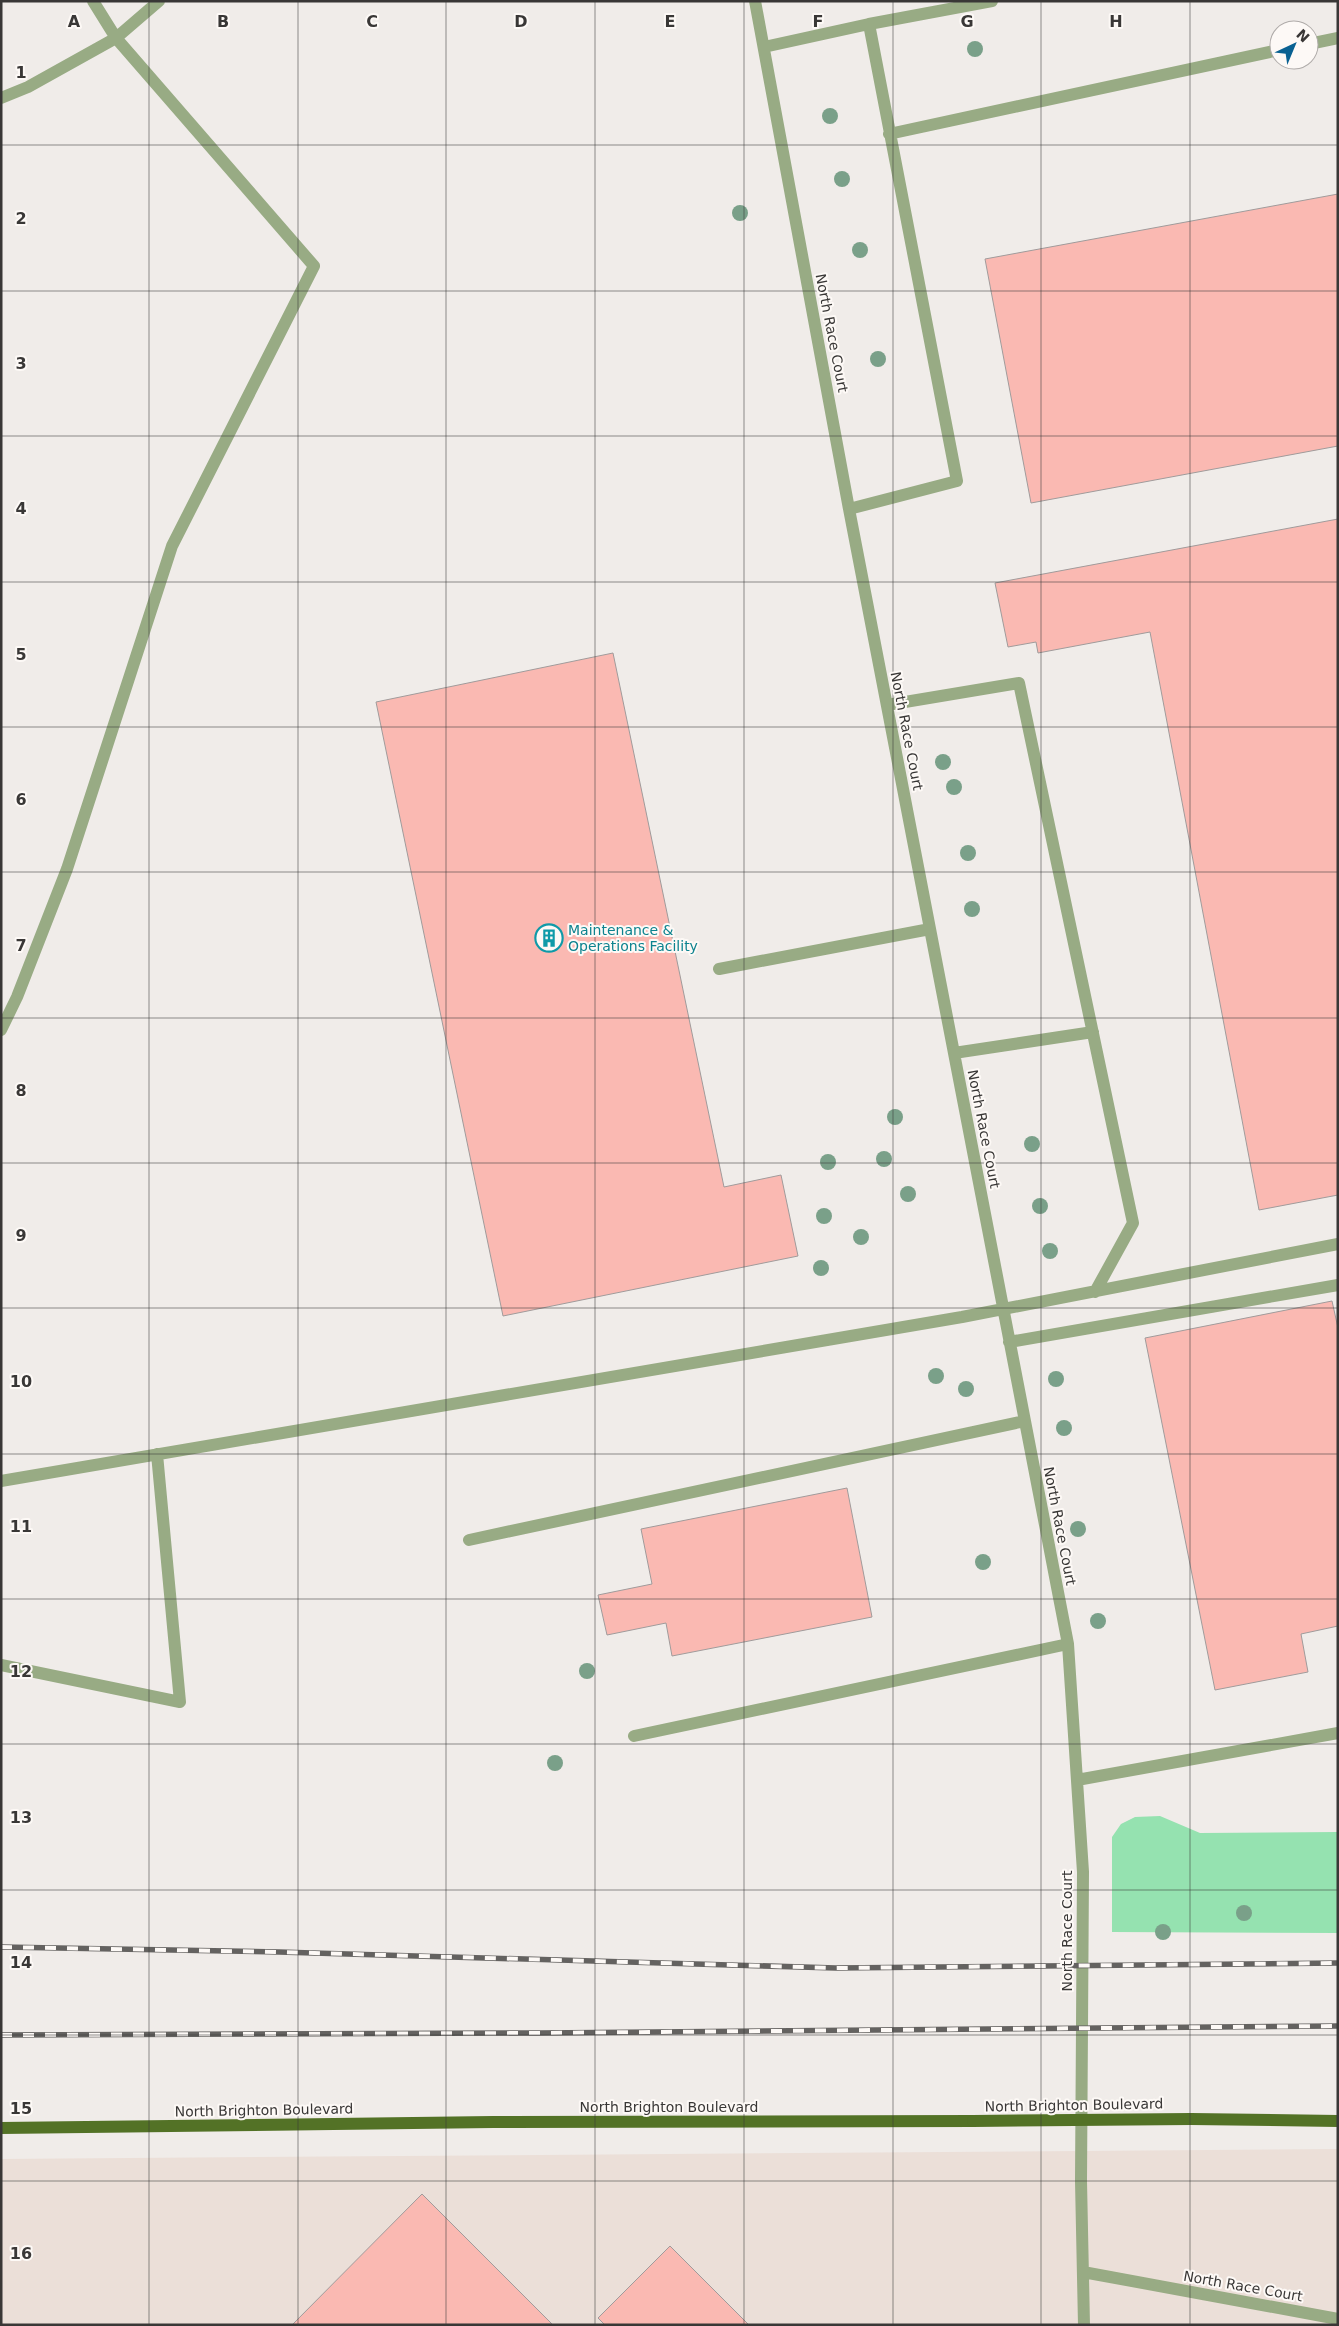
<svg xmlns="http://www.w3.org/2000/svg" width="1339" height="2326" viewBox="0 0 1339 2326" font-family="'DejaVu Sans',sans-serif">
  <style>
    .built { fill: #ebdfd8 }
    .green { fill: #95e2b0 }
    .building { fill: #fab9b2; stroke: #a09b9b }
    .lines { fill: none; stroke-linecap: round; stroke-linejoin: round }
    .minor { stroke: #98ab84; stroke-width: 12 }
    .major { stroke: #537226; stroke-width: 12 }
    .rail-casing { stroke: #646260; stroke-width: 5.5 }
    .rail { stroke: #fdf9f6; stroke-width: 4; stroke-dasharray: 11; stroke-linecap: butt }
    .major-bridge { stroke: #537226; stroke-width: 12 }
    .tree { fill: #7aa089 }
    .grid { fill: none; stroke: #393736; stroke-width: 1; stroke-opacity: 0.55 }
    .labels { text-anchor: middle; stroke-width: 4; stroke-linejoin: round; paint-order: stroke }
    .street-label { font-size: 14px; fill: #393736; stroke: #fdf9f6 }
    .culture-label { font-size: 14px; fill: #0d838f; stroke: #fdf9f6; text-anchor: start }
    .grid-label { font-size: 16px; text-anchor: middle; font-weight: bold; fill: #393736; stroke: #fdf9f6; stroke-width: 4; stroke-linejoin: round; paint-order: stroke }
  </style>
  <rect width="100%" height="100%" fill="#f0ece9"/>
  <!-- built -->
  <path class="built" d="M1338,2149v176h-1337v-166z"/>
  <!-- green -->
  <path class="green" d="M1160,1816l40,17 138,-1v101l-226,-1v-95l9,-13 14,-7z"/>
  <!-- building -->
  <path class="building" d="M1338,194v252l-307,57 -46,-244z
    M1338,519v676l-79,15 -109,-578 -112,21 -2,-11 -28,5 -13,-64z
    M613,653l111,534 57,-12 17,81 -295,60 -127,-614z
    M1332,1301l6,27v298l-37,8 7,38 -93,18 -70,-352z
    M847,1488l25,129 -200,39 -6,-33 -59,12 -9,-40 54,-11 -11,-55z
    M422,2194l130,130 -260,1z
    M670,2246l79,79h-144l-7,-7z"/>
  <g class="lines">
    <!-- minor -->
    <path class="minor" d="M755,1l94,508 219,1135 15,228 -2,309 3,144
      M869,24l123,-23
      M1309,44l29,-6
      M764,47l105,-23 88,457 -108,28
      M1,98l27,-11 88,-49 43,-37
      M889,134l390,-84
      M887,705l132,-22 114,540 -38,69
      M719,969l211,-40
      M1,1030l16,-33 50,-128 105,-323 142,-280 -198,-228 -23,-37
      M954,1053l139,-21
      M1009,1342l329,-57
      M1,1481l961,-164 376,-73
      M469,1540l556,-119
      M1,1665l179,37 -23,-248
      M634,1736l434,-92
      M1077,1780l261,-47
      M1083,2272l255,47"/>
    <!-- major -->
    <path class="major" d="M1191,2119l147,2
      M1,2128l492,-6 480,-1"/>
    <!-- rail casing -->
    <g class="rail-casing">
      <path id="rail" d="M1,1947l278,5 557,16 502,-5
        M1,2035l540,-2 797,-7"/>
    </g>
    <!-- rail -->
    <use href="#rail" class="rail"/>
    <!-- major-bridge -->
    <path class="major-bridge" d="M973,2121l218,-2"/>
  </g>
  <!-- trees -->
  <g class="tree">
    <circle cx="975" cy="49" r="8"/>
    <circle cx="830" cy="116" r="8"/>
    <circle cx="842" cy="179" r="8"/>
    <circle cx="740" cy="213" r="8"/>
    <circle cx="860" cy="250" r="8"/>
    <circle cx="878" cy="359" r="8"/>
    <circle cx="943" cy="762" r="8"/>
    <circle cx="954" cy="787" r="8"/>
    <circle cx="968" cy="853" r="8"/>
    <circle cx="972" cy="909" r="8"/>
    <circle cx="895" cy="1117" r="8"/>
    <circle cx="1032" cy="1144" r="8"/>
    <circle cx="884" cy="1159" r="8"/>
    <circle cx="828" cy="1162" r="8"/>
    <circle cx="908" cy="1194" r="8"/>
    <circle cx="1040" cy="1206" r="8"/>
    <circle cx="824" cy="1216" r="8"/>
    <circle cx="861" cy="1237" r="8"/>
    <circle cx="1050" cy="1251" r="8"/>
    <circle cx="821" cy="1268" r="8"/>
    <circle cx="936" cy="1376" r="8"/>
    <circle cx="1056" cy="1379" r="8"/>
    <circle cx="966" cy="1389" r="8"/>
    <circle cx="1064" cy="1428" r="8"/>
    <circle cx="1078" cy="1529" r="8"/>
    <circle cx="983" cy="1562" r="8"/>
    <circle cx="1098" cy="1621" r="8"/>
    <circle cx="587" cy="1671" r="8"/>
    <circle cx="555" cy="1763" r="8"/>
    <circle cx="1244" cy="1913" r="8"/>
    <circle cx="1163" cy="1932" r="8"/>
  </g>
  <!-- grid -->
  <path class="grid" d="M149,1v2324M298,1v2324M446,1v2324M595,1v2324M744,1v2324M893,1v2324M1041,1v2324M1190,1v2324M1,145h1337M1,291h1337M1,436h1337M1,582h1337M1,727h1337M1,872h1337M1,1018h1337M1,1163h1337M1,1308h1337M1,1454h1337M1,1599h1337M1,1744h1337M1,1890h1337M1,2035h1337M1,2181h1337"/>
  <!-- icons -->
  <defs>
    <g id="building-ring" transform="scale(1.4375)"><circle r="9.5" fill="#fdf9f6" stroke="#0f9aa8" stroke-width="1.5"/><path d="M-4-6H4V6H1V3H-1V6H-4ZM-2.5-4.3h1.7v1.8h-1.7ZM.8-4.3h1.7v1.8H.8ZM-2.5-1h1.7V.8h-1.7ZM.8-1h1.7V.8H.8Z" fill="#0f9aa8"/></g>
  </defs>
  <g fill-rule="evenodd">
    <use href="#building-ring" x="549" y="938"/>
  </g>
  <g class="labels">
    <!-- street labels -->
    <g class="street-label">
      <text transform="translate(832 333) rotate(79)" y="5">North Race Court</text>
      <text transform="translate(907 731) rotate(79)" y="5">North Race Court</text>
      <text transform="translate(984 1129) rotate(79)" y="5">North Race Court</text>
      <text transform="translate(1060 1526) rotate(79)" y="5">North Race Court</text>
      <text transform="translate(1067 1931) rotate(-90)" y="5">North Race Court</text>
      <text transform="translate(1074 2105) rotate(-1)" y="5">North Brighton Boulevard</text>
      <text x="669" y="2112">North Brighton Boulevard</text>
      <text transform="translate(264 2110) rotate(-1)" y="5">North Brighton Boulevard</text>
      <text transform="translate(1243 2286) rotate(10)" y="5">North Race Court</text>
    </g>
    <!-- culture labels -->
    <g class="culture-label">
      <text x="568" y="935">Maintenance &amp;<tspan x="568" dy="16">Operations Facility</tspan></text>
    </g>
  </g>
  <g class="grid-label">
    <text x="74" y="27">A</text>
    <text x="223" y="27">B</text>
    <text x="372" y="27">C</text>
    <text x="521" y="27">D</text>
    <text x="670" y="27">E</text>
    <text x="818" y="27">F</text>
    <text x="967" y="27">G</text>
    <text x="1116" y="27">H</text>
    <text x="21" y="78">1</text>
    <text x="21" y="224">2</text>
    <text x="21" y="369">3</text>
    <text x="21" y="514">4</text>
    <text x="21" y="660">5</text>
    <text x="21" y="805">6</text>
    <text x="21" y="951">7</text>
    <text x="21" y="1096">8</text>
    <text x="21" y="1241">9</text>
    <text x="21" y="1387">10</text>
    <text x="21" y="1532">11</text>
    <text x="21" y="1677">12</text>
    <text x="21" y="1823">13</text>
    <text x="21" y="1968">14</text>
    <text x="21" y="2114">15</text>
    <text x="21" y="2259">16</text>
  </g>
  <!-- border -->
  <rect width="1339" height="2326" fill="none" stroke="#393736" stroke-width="5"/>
  <!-- north arrow -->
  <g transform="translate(1294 45) rotate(44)"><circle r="24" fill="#fdf9f6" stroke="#afaba9"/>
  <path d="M0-4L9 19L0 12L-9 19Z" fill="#096192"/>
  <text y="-8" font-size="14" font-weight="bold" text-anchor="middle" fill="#393736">N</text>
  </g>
</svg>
